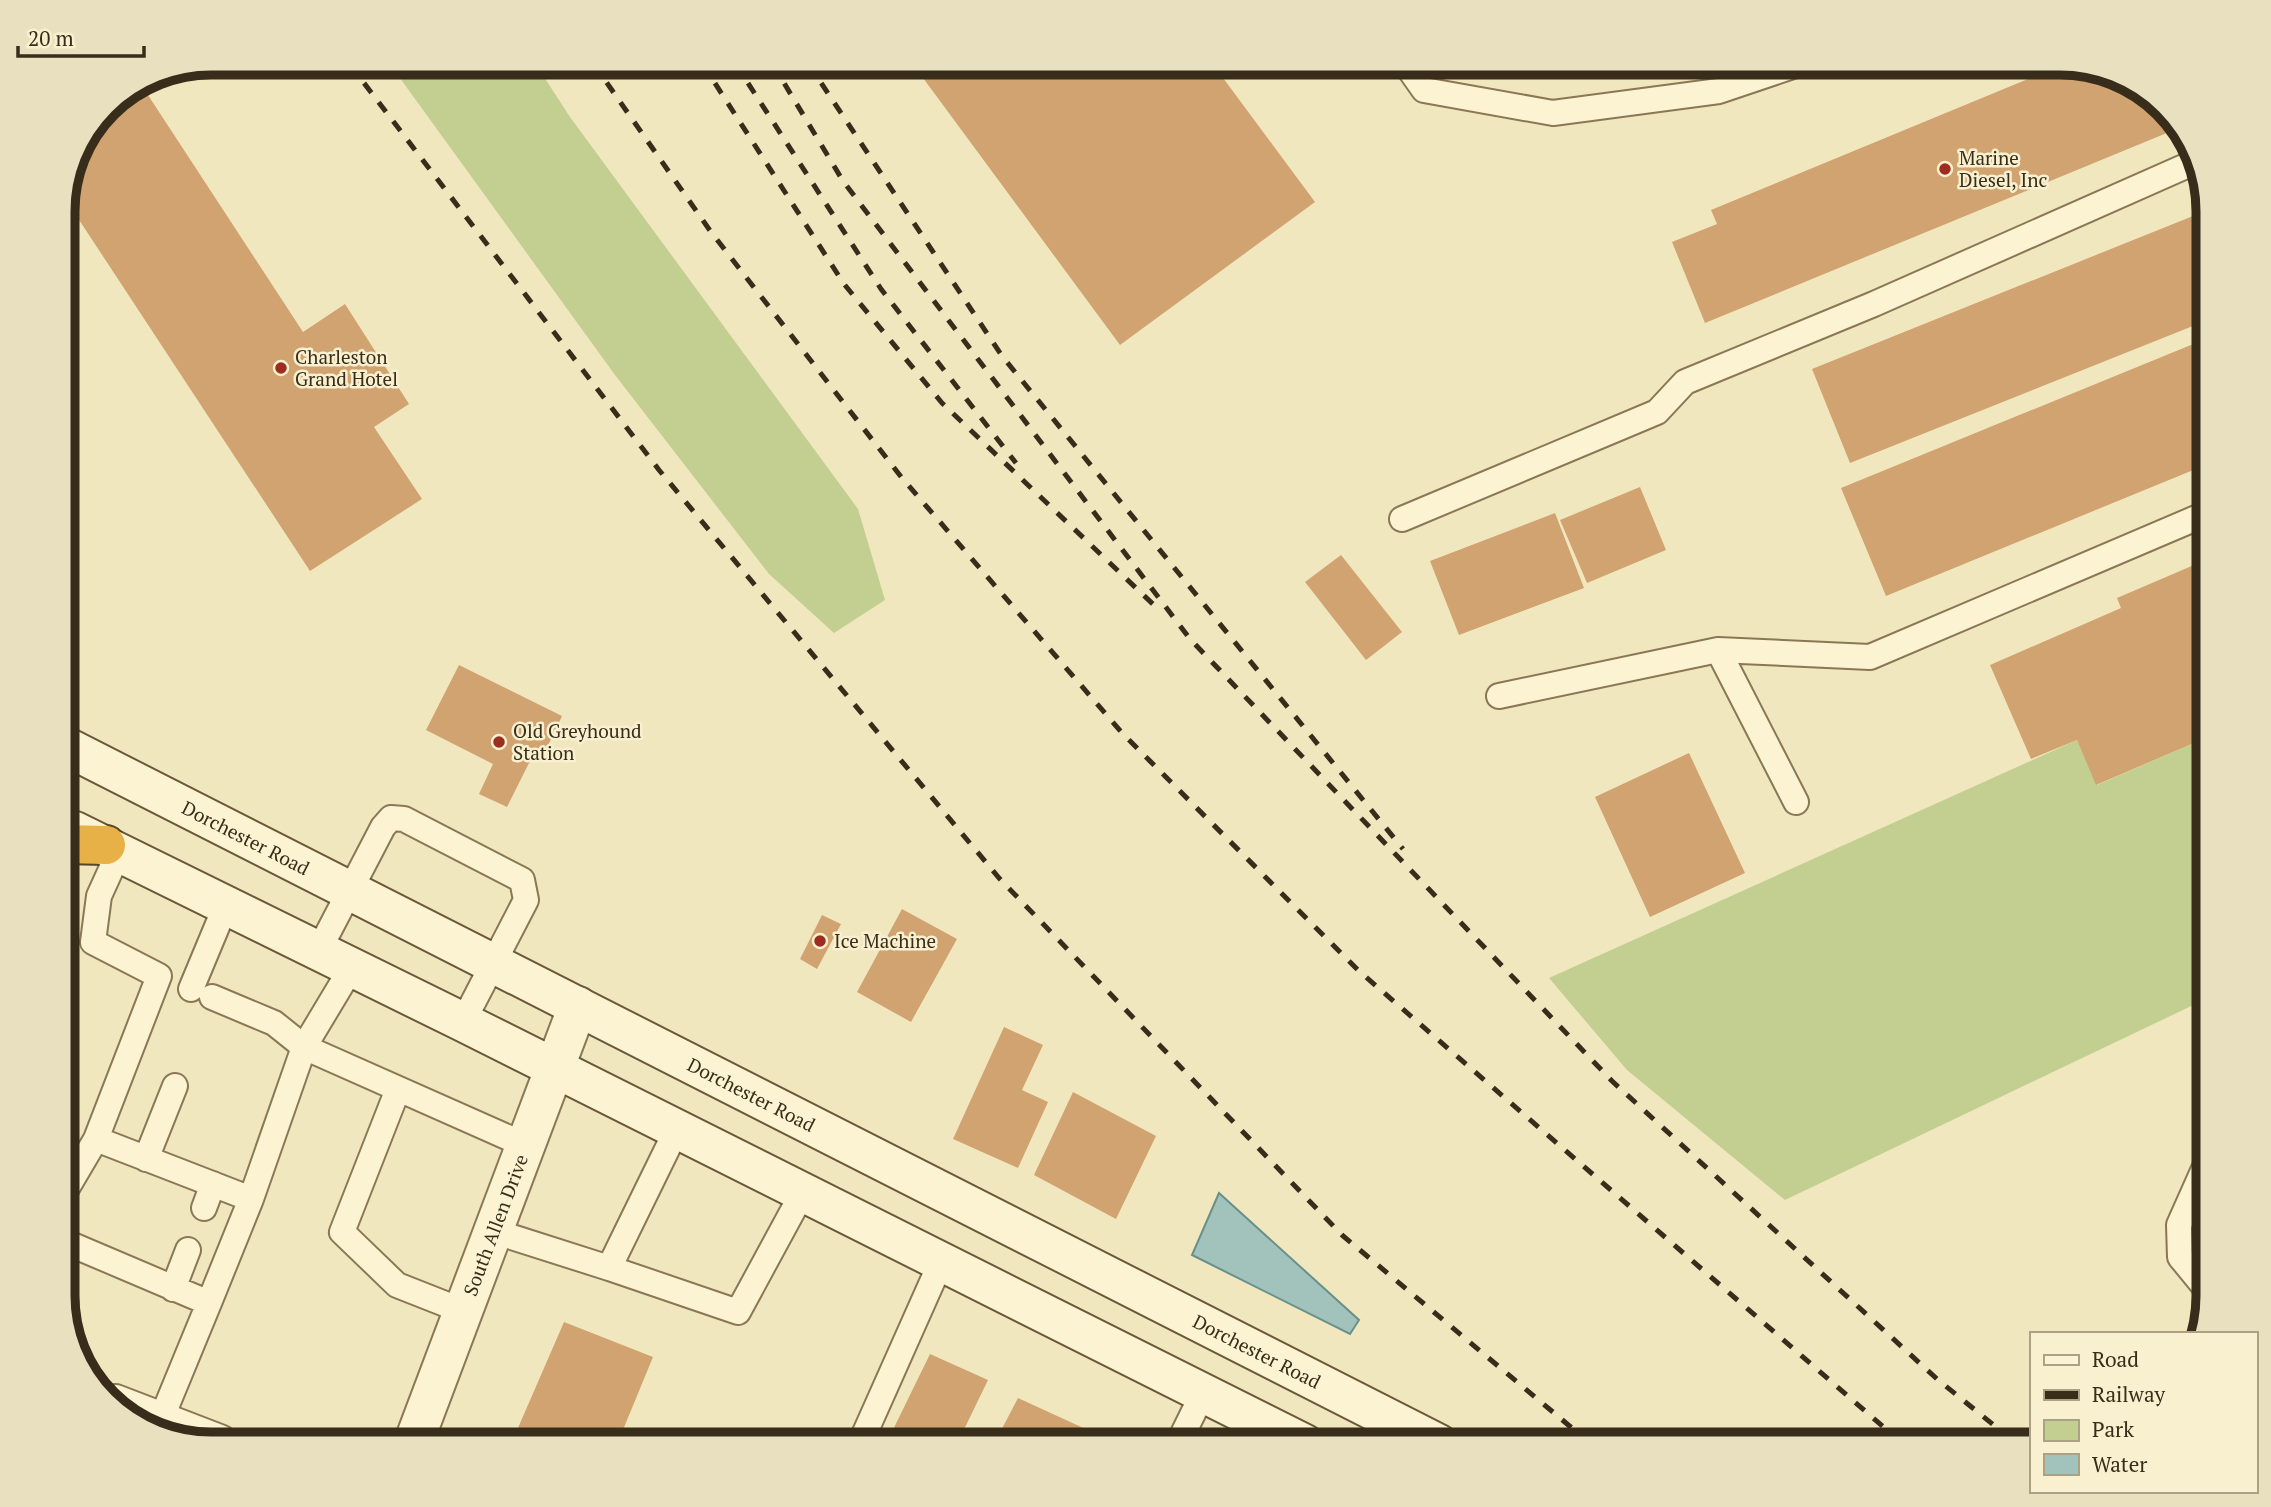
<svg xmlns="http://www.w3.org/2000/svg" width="2271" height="1507" viewBox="0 0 2271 1507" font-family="'PT Serif',serif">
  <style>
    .green { fill: #c2cf91 }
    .water { fill: #a2c2bc; stroke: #68908a; stroke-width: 2 }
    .building { fill: #d1a371 }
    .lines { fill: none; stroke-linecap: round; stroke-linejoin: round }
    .service-casing { stroke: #8a7755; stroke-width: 28 }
    .minor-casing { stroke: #8a7755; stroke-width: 42 }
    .secondary-casing { stroke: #6b5739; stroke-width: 42 }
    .motorway-casing { stroke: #57442a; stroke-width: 42 }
    .service { stroke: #fbf3d1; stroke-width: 24 }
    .minor { stroke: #fbf3d1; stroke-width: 38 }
    .secondary { stroke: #fbf3d1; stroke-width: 38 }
    .motorway { stroke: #e7b147; stroke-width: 38 }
    .rail { stroke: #382c1b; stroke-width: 5; stroke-dasharray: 12 12; stroke-linecap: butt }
    .poi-dot { fill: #9d2d21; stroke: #f8f0ce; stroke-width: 2.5 }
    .labels { text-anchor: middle; stroke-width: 5; stroke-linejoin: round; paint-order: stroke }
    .poi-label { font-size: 19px; fill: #382c1b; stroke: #f8f0ce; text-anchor: start }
    .street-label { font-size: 19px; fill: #382c1b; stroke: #f8f0ce }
    .rim { fill: none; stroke: #382c1b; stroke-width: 9 }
  </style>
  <rect width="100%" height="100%" fill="#f1e7be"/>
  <!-- green -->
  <path class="green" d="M389,63h146l35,54 288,392 27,91 -51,33 -65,-59 -154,-199z
    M2208,737v261l-423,202 -158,-130 -78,-92 528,-238 20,45z"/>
  <!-- water -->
  <path class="water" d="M1219,1193l140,127 -9,14 -158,-79z"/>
  <!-- building -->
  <path class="building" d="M912,63h300l103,139 -195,143z
    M2064,64l78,24 37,40 -474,195 -33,-81 45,-18 -6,-14z
    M146,92l157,240 42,-28 64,100 -35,23 48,72 -112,72 -246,-374 10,-43 18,-27z
    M2208,210v110l-358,143 -38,-94z
    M2208,338v126l-322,132 -45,-108z
    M1640,487l26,63 -79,33 -27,-63z
    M1555,513l29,75 -125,47 -29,-74z
    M1341,555l61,77 -36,28 -61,-78z
    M2208,559v178l-112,48 -19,-45 -46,19 -41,-94 131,-57 -4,-10z
    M459,665l103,51 -20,42 -8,-5 -27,54 -28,-13 14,-30 -67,-34z
    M1689,753l56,120 -95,44 -55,-120z
    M902,909l55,30 -46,83 -54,-30z
    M822,915l19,9 -24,45 -17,-10z
    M1004,1027l39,18 -21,45 26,12 -30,66 -65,-29z
    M1073,1092l83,44 -40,83 -82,-44z
    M564,1322l89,35 -35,85 -8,-4 -2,6h-97z
    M930,1354l58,26 -31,64h-71z
    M1018,1398l85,39 -4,7h-105z"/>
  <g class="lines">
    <!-- service casing -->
    <g class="service-casing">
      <path id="service" d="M1405,63l19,27 129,23 166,-22 83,-28
        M1402,519l255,-107 28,-30 189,-78 321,-142
        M1718,650l78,152
        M1499,696l219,-46 152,7 338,-144
        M319,950l64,-123 8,-9 13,1 118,61 4,20 -63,122
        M191,989l35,-84
        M212,997l62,26 30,24 221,98
        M398,1089l-56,143 55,53 66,26
        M96,1139l63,-163 -66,-34 6,-46 20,-44
        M146,1159l29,-73
        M2208,1160l-29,65 1,32 28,34
        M63,1195l33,-56 155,60 53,-152 48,-80
        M204,1208l9,-24
        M493,1231l116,37 68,-139
        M63,1241l146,62 -49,119
        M609,1268l129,44 65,-120
        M173,1289l15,-39
        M209,1303l42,-104
        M860,1444l81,-182
        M1178,1444l25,-51"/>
    </g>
    <!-- minor casing -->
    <g class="minor-casing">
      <g id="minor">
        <path d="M115,1404l104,40"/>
        <path id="s1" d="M413,1444l165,-438"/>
      </g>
    </g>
    <!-- secondary casing -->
    <g class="secondary-casing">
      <g id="secondary">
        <path id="s2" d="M63,745l1376,699"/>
        <path d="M75,831l388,191 842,422"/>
      </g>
    </g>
    <!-- motorway casing -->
    <g class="motorway-casing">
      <path id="motorway" d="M63,844l43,1"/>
    </g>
    <!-- service -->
    <use href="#service" class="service"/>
    <!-- minor -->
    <use href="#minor" class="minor"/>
    <!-- secondary -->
    <use href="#secondary" class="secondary"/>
    <!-- motorway -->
    <use href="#motorway" class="motorway"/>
    <!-- rail -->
    <path class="rail" d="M351,63l13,20 295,387 340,408 343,357 249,209
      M593,63l118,169 191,246 221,256 236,237 544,473
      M702,63l142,221 98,119 215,205
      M735,63l146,226 135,174
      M772,63l71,118 347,458 422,442 325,298 80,65
      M808,63l194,293 401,493"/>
  </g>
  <!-- markers -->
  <g class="poi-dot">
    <circle cx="1945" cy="169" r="7"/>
    <circle cx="281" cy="368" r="7"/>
    <circle cx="499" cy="742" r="7"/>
    <circle cx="820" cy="941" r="7"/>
  </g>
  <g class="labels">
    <!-- poi labels -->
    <g class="poi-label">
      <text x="1959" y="165">Marine<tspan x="1959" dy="22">Diesel, Inc</tspan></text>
      <text x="295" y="364">Charleston<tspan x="295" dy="22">Grand Hotel</tspan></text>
      <text x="513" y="738">Old Greyhound<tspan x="513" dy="22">Station</tspan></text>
      <text x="834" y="948">Ice Machine</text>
    </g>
    <!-- street labels -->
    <g class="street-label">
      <text dy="7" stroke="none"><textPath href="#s2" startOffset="205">Dorchester Road</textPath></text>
      <text dy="7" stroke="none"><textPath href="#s2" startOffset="772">Dorchester Road</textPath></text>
      <text dy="7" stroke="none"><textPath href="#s1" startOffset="234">South Allen Drive</textPath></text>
      <text dy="7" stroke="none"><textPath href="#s2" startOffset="1339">Dorchester Road</textPath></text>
    </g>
  </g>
  <!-- crop -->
  <path d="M0 0H2271V1507H0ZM211 75H2060A136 136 0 0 1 2196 211V1296A136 136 0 0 1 2060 1432H211A136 136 0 0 1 75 1296V211A136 136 0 0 1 211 75Z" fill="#e9e0c0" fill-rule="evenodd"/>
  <path class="rim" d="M211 75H2060A136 136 0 0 1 2196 211V1296A136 136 0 0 1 2060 1432H211A136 136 0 0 1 75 1296V211A136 136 0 0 1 211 75Z"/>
  <!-- legend -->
  <rect x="2030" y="1332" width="228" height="161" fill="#f8f0ce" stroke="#aba286" stroke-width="2"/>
  <rect x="2044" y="1355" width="35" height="10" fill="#fbf3d1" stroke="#aba286" stroke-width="2"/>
  <text x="2092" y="1367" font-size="21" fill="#382c1b">Road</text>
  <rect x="2044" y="1390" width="35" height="10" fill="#382c1b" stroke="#aba286" stroke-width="2"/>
  <text x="2092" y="1402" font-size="21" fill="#382c1b">Railway</text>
  <rect x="2044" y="1420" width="35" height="21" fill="#c2cf91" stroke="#aba286" stroke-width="2"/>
  <text x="2092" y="1437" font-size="21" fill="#382c1b">Park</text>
  <rect x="2044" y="1454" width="35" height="21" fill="#a2c2bc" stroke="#aba286" stroke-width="2"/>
  <text x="2092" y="1472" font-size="21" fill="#382c1b">Water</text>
  <!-- scale -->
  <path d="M18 46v10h126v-10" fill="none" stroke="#382c1b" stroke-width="3.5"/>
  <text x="28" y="46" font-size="21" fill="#382c1b" stroke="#f8f0ce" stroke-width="5" paint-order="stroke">20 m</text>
</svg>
